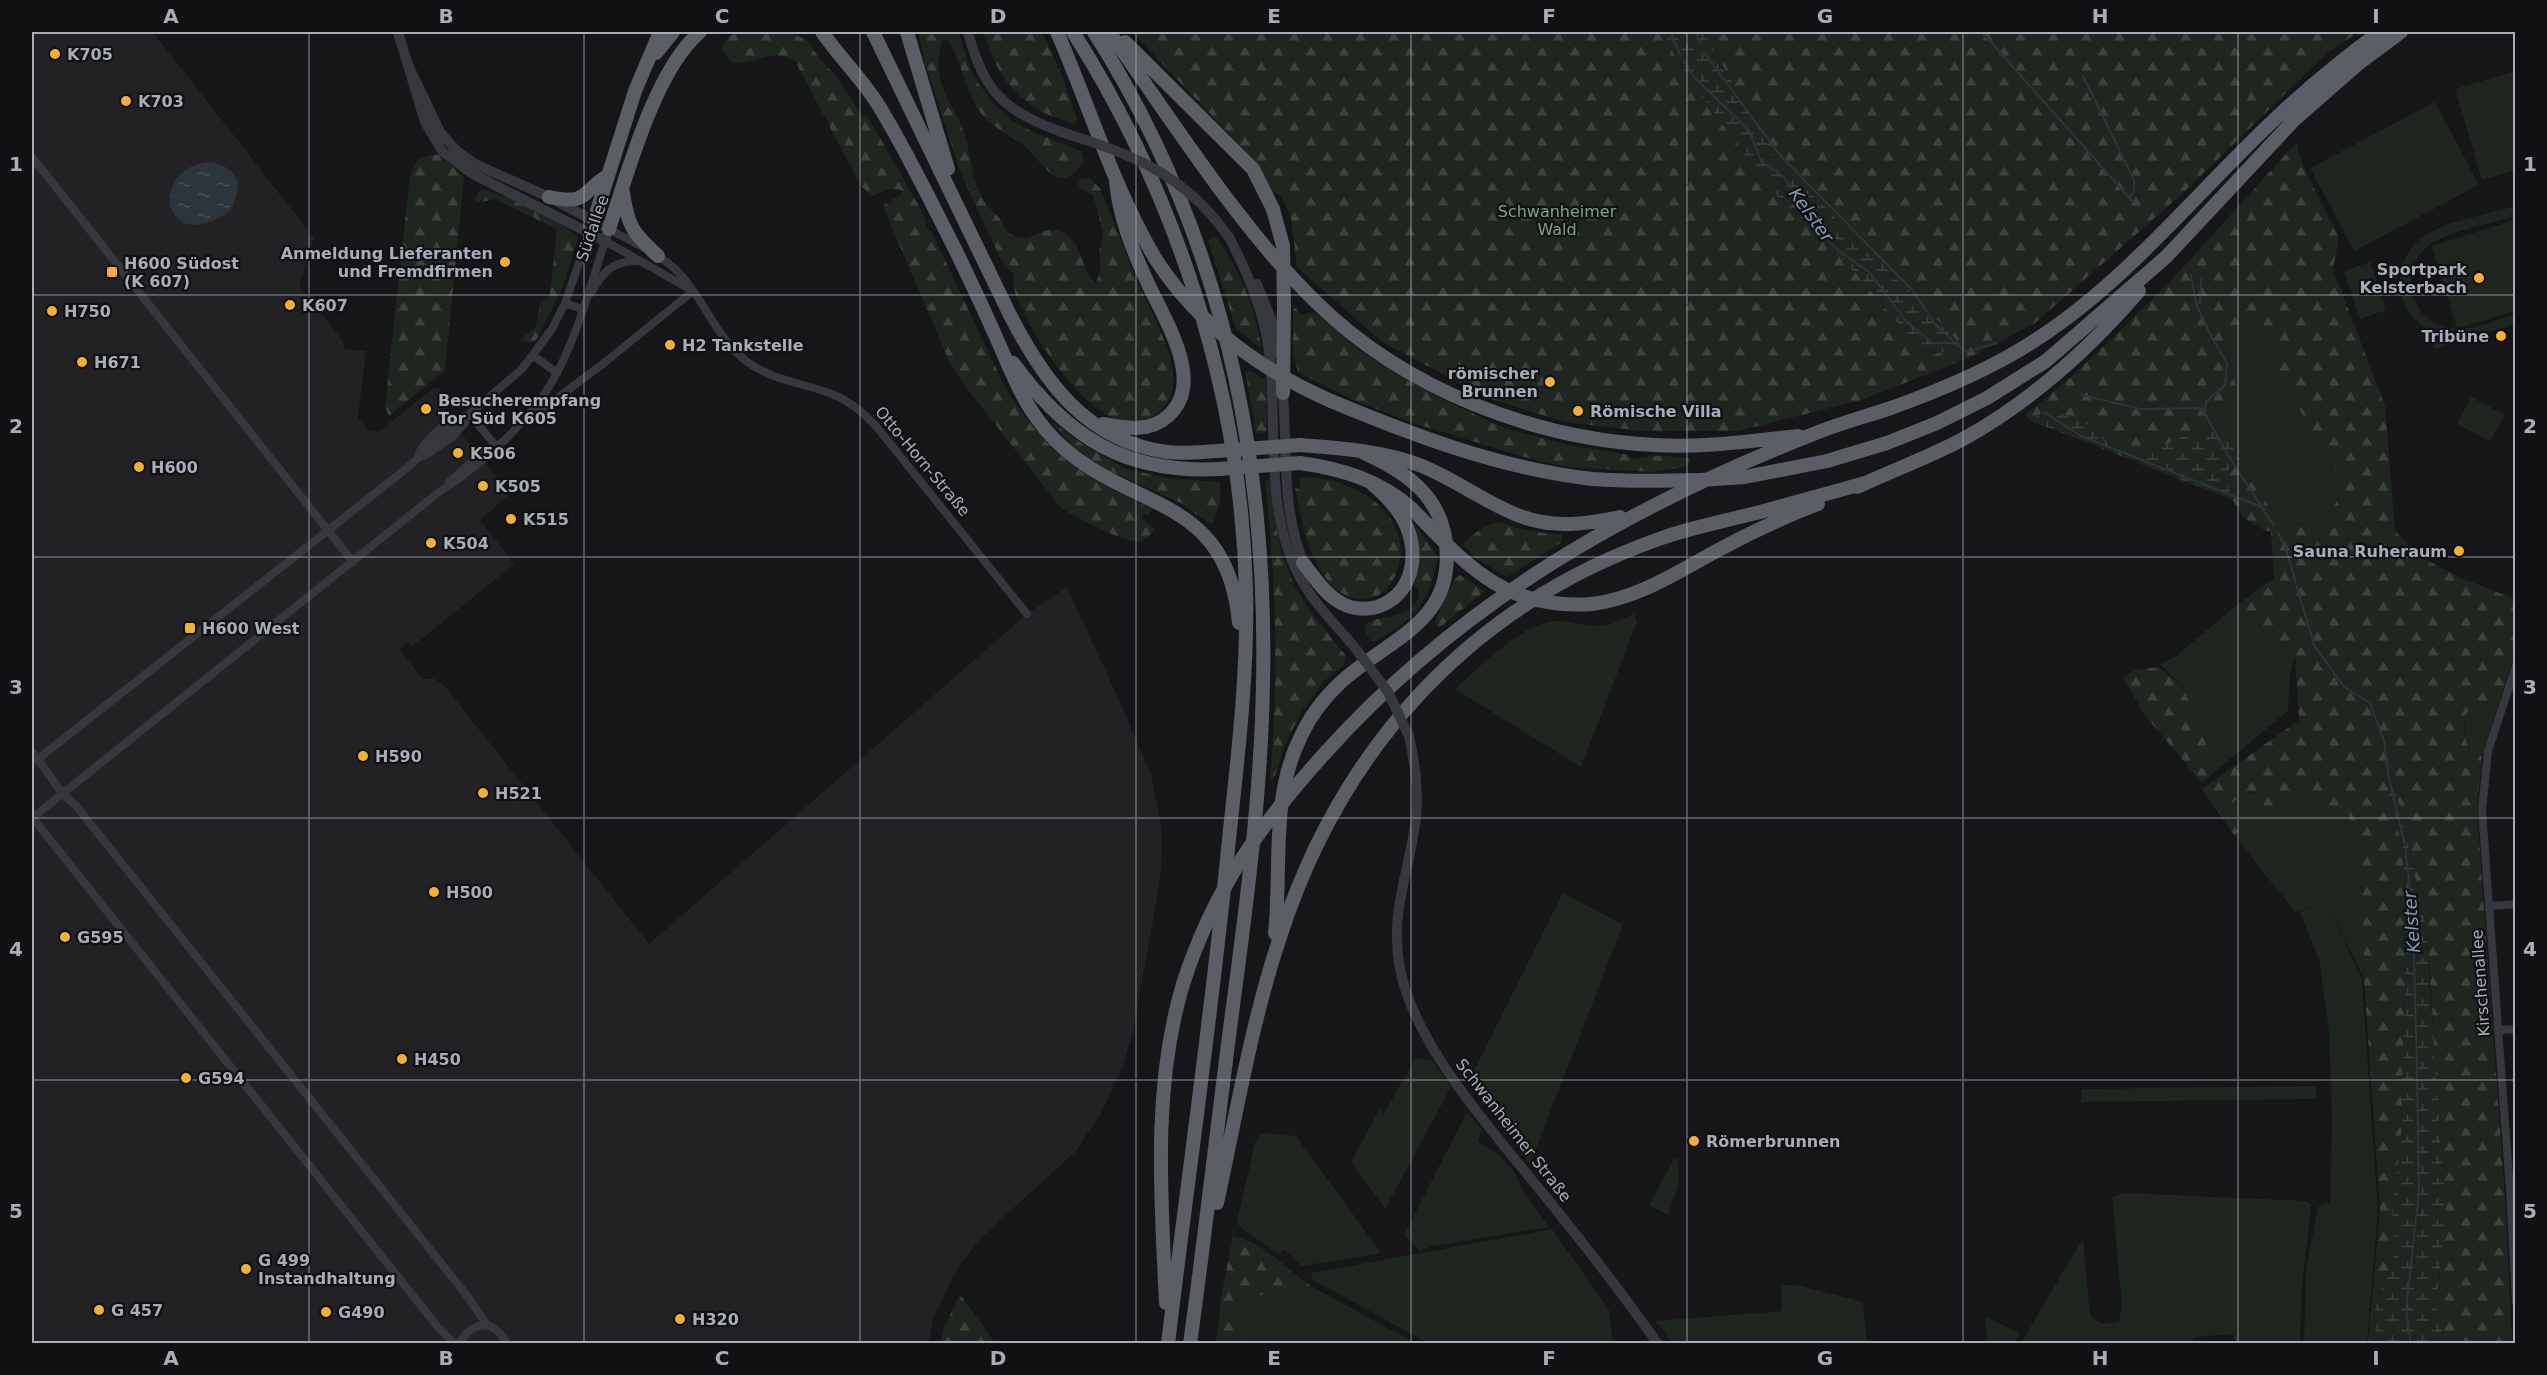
<svg xmlns="http://www.w3.org/2000/svg" width="2547" height="1375" viewBox="0 0 2547 1375" font-family="'DejaVu Sans',sans-serif">
  <style>
    .built { fill: #222225 }
    .green { fill: #1e261f }
    .forest { fill: url(#forest-firs) }
    .wetland { fill: url(#wetland-marsh) }
    .water { fill: url(#water-ripples) }
    .lines { fill: none; stroke-linecap: round; stroke-linejoin: round }
    .stream { stroke: #2c353c; stroke-width: 2 }
    .minor { stroke: #37383d; stroke-width: 8 }
    .tertiary { stroke: #37383d; stroke-width: 10 }
    .trunk { stroke: #5b5e65; stroke-width: 14 }
    .tertiary-bridge { stroke: #37383d; stroke-width: 10 }
    .trunk-bridge { stroke: #5b5e65; stroke-width: 14 }
    .grid { fill: none; stroke: #a8adb8; stroke-width: 1.5; stroke-opacity: 0.55 }
    .poi-dot { fill: #f2b134; stroke: #111113; stroke-width: 2 }
    .labels { text-anchor: middle; stroke-width: 4.5; stroke-linejoin: round; paint-order: stroke }
    .poi-label { font-size: 16px; font-weight: bold; fill: #a8adb8; stroke: #111113; text-anchor: start }
    .park-label { font-size: 16px; fill: #7fa381; stroke: #111113 }
    .street-label { font-size: 16px; fill: #a8adb8; stroke: #111113 }
    .water-label { font-size: 18px; font-style: italic; fill: #7f9bb3; stroke: #111113 }
    .neatline { fill: none; stroke: #a8adb8; stroke-width: 2 }
    .grid-label { font-size: 20px; text-anchor: middle; font-weight: bold; fill: #a8adb8 }
  </style>
  <defs>
    <pattern id="forest-firs" width="22" height="20" patternUnits="userSpaceOnUse" patternTransform="scale(1.5)"><rect width="22" height="20" fill="#1e261f"/><path d="M5 1l3.5 6h-7zM16 11l3.5 6h-7z" fill="#3c433d"/></pattern>
    <pattern id="wetland-marsh" width="20" height="14" patternUnits="userSpaceOnUse" patternTransform="scale(1.5)"><rect width="20" height="14" fill="#1e261f"/><path d="M1 5h8M5 5V1M11 12h8M15 12V8" fill="none" stroke="#3c433d"/></pattern>
    <pattern id="water-ripples" width="26" height="14" patternUnits="userSpaceOnUse" patternTransform="scale(1.5)"><rect width="26" height="14" fill="#2c353c"/><path d="M2 4q2-2 4 0t4 0M15 11q2-2 4 0t4 0" fill="none" stroke="#485056"/></pattern>
  </defs>
  <rect width="100%" height="100%" fill="#161618"/>
  <!-- built -->
  <path class="built" d="M32,32h121l161,206 -15,47 43,55 3,9 21,2 -8,67 11,13 10,1 54,-44 7,1 9,11 -1,7 -5,4 67,83 -30,26 34,44 -101,82 -6,-4 -8,7 24,30h12l8,5 206,260 378,-330 40,-27 53,115 31,73 9,44 2,21 -1,32 -6,38 -23,124 -9,32 -21,46 -27,40 -92,84 -26,32 -23,49 -6,26h-896z"/>
  <!-- green -->
  <path class="green" d="M2515,71v99l-33,10 -27,-91z
    M2435,102l44,83 -125,66 -44,-83z
    M2515,206v10c-23,7 -64,15 -83,27 -33,21 -25,73 12,84 22,7 50,-6 71,-13v10l-81,25c-2,-6 -3,-14 -6,-18 -9,-9 -19,-15 -24,-28 -11,-26 1,-59 27,-71 25,-13 57,-18 84,-26z
    M2515,220v91l-58,17 -25,-82z
    M2370,262l16,48 -26,9 -16,-48z
    M2261,316l17,57 67,113 -19,34 -45,7 -63,-105 -3,-15 22,-17 -15,-61z
    M2471,397l34,18 -15,26 -33,-17z
    M2237,605l58,49 -5,21 -2,36 -70,58 -35,-82 -23,-23 15,-7z
    M1634,614l3,8 -56,145 -126,-78c24,-21 65,-64 98,-68 14,-2 28,5 42,5 14,1 26,-6 39,-12z
    M2477,702l22,1 -17,53 -12,-3 -6,-27 2,-14z
    M2304,792l2,20 43,3 13,59 2,106 -36,-77 34,77 16,231 -11,132h-63l2,-74 12,-62 12,-5 2,-78 -3,-93 -10,-72 -19,-47 16,-6 -21,6 -61,-77 9,-7 -20,-19 22,-16z
    M1563,893l60,32 -93,239 -62,-81z
    M1416,1058l16,3 19,26 -66,122 -34,-47 28,-52 5,3z
    M2316,1086v13l-235,3 1,-13z
    M1467,1112l15,18 -4,11 21,14 16,18 7,16 27,38 -116,19 -13,5 -16,-16z
    M1268,1133l28,3 85,117 -79,13 -17,-16 -7,4 -39,-28 -2,-6 19,-81 4,-5z
    M1674,1159h4l1,24 -11,32 -19,-10z
    M2125,1193l181,8 5,4 -9,84 -2,54h-65l-2,-9 -39,3 -1,7 -172,-1 62,-105 7,77 11,9 18,-2 3,-15 -10,-110z
    M1552,1229l57,81 4,33h-185l-117,-64 1,-6z
    M1781,1285h15l67,17 4,41h-195l-17,-22 127,-10z
    M1311,1286l104,57h-169l-26,-32v-8z
    M1985,1317l35,16 -6,10h-27z"/>
  <!-- forest -->
  <path class="forest" d="M739,32h51l18,9 10,16 18,19 26,40 5,-1 57,100 3,12 4,4 74,156c41,67 77,90 147,122l-4,6 -5,-2 -2,5 14,11c-4,5 -9,10 -15,12 -12,4 -67,-25 -79,-33l-99,-126 -13,-21 -66,-155 12,-9 6,-2 2,-4c-10,-5 -22,2 -31,5l-11,-10 -66,-125c-30,-15 -38,6 -64,1l-10,-13 8,-13z
    M918,32h40l14,42 20,28 21,19 18,10 50,20 3,10c-26,40 -40,0 -62,-17 -12,-9 -28,-16 -38,-27 -19,-22 -21,-53 -35,-76l-7,-1c-1,7 -4,16 -4,23 0,22 13,41 22,60 11,23 11,54 22,75 4,8 13,14 18,21 4,5 5,11 10,15 24,15 34,-18 59,3 16,13 12,36 27,46l5,-16 -2,-13 4,-22 -10,-37 -14,-7v-8l10,-2 11,10c13,31 24,62 37,93 12,28 29,55 35,85 3,15 1,32 -10,43 -54,55 -133,-76 -147,-117 -2,-6 -1,-13 -1,-18l-11,-10 -42,-90 -36,-111z
    M984,32h58l19,41 16,46 -3,5c-51,-15 -76,-41 -90,-92z
    M1132,32h529l29,48 79,108 87,85 70,84 -19,-67 -134,-135 -69,-123h655l-32,21 -145,141 -147,129 -66,35 -108,42 -123,31h-96l-77,-9 -75,-23 -108,-57 -85,-75 -6,-50 -10,-21 -9,-5 -18,-31z
    M2296,143l9,27 34,68 -6,31 52,137 10,125 24,25 42,22 54,21v55l-16,49 -22,-1c-20,17 -13,27 -7,51l12,3 -5,55 28,387 7,145h-71l1,-16 -6,-21 4,-32 -8,-272 -6,-76 -33,-147 -7,1 16,66 5,74 -6,221 -9,65 3,41 -4,21 -13,28 -5,21 4,26h-9l12,-131 -16,-232 -2,-106 -13,-59 -43,-3 -2,-20 -26,16 -19,-4 -5,-12 -9,1 -21,16 20,19 -10,7 -32,-46 97,-69 -4,-66 -58,-49 37,-27 -3,-46c-33,-10 -37,-29 -48,-57l17,-17 41,69 45,-7 19,-34 -67,-113 -17,-56 -39,12 15,61 -22,17 3,15 -8,8h-13l-49,23 -3,13 -41,-17 1,-7 -57,-34 -17,13 -6,-6 45,-37 96,-92z
    M429,155h10l25,22 -19,193 -56,46 -4,-10 25,-230 8,-17z
    M480,189c20,2 84,33 98,48l-17,54 -25,50 -7,2 -9,-3 16,-13 4,-23 10,-9 7,-66 -62,-30 -18,4 -2,-4z
    M1212,237l5,1c26,39 36,65 45,111l-26,-20 -28,-89z
    M1296,308l5,7 13,-3 45,38 37,24 50,27 58,27 64,17 57,9 9,6c16,-7 37,-4 55,-1l1,3 -5,5 -33,5 -83,-5 -28,-5 -128,-39 -60,-23 -55,-28 -5,-18v-45z
    M1245,371l8,1 13,8 1,52 -11,1z
    M1049,420l35,25 40,23 42,10 53,4c4,12 -1,30 -6,41l-6,-1 -26,-19 -82,-37 -24,-17z
    M1299,477c23,0 41,4 61,15 82,43 23,149 -31,90 -22,-25 -27,-63 -34,-94l4,1 2,-6z
    M1265,480h5c4,42 10,84 33,120 13,20 29,38 43,56l-2,9 -20,16 -23,32 -16,31 -11,35 -4,1c9,-101 6,-200 -5,-300z
    M1500,522c20,8 41,12 62,12v8l-55,35 -29,-17 -16,-16 21,-17z
    M1418,528l20,29c-10,49 -23,61 -65,86l-7,-8 -2,-8c15,-17 42,-3 55,-29l-1,-8 -4,-4c5,-19 7,-38 0,-57z
    M1460,575l25,16 -46,37 -5,-4 20,-44z
    M2159,667l24,20 35,82 -16,14 -59,-70 -20,-36 13,-7z
    M1233,1236c29,6 54,33 78,50l-91,17z
    M960,1294l35,49h-54l2,-13z
    M1220,1311l26,32h-30z"/>
  <!-- wetland -->
  <path class="wetland" d="M1661,32h43l69,123 175,175 11,13 -1,5 -32,9 -70,-84 -87,-85 -79,-108z
    M2048,408l49,20 8,14 -1,7 -73,-28z
    M2218,422l22,36 -17,17 10,25 -88,-34 3,-13 49,-23h13z
    M2388,777l5,2 33,147 17,255 1,49 -8,76 6,21 -1,16h-64l-4,-26 5,-21 13,-28 4,-21 -3,-41 9,-65 6,-221 -5,-74 -16,-66z"/>
  <!-- water -->
  <path class="water" d="M212,162c30,9 30,23 19,48 -70,51 -85,-45 -19,-48z"/>
  <g class="lines">
    <!-- stream -->
    <path class="stream" d="M1696,32l4,11
      M1982,32l151,170
      M1672,36l8,18
      M1704,52l75,102 134,137 22,33 27,25
      M1684,61l10,16 55,53 12,31 22,15 51,71 36,26 36,48 26,22h25
      M2083,76l51,104v11l-5,7
      M2191,275l5,29 15,32 16,27 -2,22 -19,17 -1,12 23,41 46,71
      M2197,304l3,-2 1,-23
      M1966,352l31,-9
      M2082,395l58,14 60,-1 4,5
      M2044,412l37,24 183,72
      M2278,533l7,13 29,99 30,42 26,16 14,38 5,38 16,66 8,75 4,151 2,121 -13,117 5,35"/>
    <!-- minor -->
    <path class="minor" d="M32,157l321,405
      M609,229c24,14 51,24 70,44 25,26 38,66 67,88 29,21 55,21 86,33 18,7 31,18 44,32l151,188
      M591,293c12,-21 22,-33 48,-32
      M565,303l17,6
      M534,356l23,17
      M470,415l26,31
      M528,420l76,-57 89,-72
      M419,453c10,-17 26,-31 45,-37
      M424,456l27,-18 14,-15
      M449,482l30,-26 11,-7
      M2516,666l-28,85 -6,59 28,380 6,112
      M32,751l30,42 15,14 391,490 19,28
      M38,761l5,-6 359,-283 120,-103 30,-40 13,-26 25,-71
      M32,817l405,509 18,18
      M32,818l407,-326c44,-28 95,-74 119,-121 21,-41 33,-87 47,-130l88,50
      M2489,906l27,-2
      M2499,1030l17,-1
      M459,1344c14,-24 35,-25 48,0"/>
    <!-- tertiary -->
    <path class="tertiary" d="M398,32l27,90 17,29 29,22 134,68 4,-12 -60,-32 -74,-33 -18,-13 -17,-19 -31,-65
      M968,32c17,66 42,82 105,104
      M1230,239c20,38 36,78 40,121 7,71 -5,148 28,214 15,30 41,53 61,79
      M1257,284l16,40 6,31
      M1282,385c7,61 -3,125 24,183
      M1409,736c6,27 10,53 7,81 -6,55 -27,94 -16,152 15,78 96,166 145,227 39,48 77,97 113,148"/>
    <!-- trunk -->
    <path class="trunk" d="M822,32c18,26 44,51 60,79 27,45 50,93 74,140 15,31 30,63 44,95 13,30 24,58 45,83 72,86 182,56 194,194
      M873,32l137,283c34,66 76,126 157,137 17,2 33,0 50,-1
      M907,32l41,137
      M1057,32c33,75 56,155 98,226
      M1073,32c104,163 168,363 173,557 2,83 -8,167 -17,250 -16,168 -41,336 -61,505
      M1094,32c126,198 174,418 169,652 -2,113 -17,225 -32,337 -14,107 -26,215 -41,323
      M1109,32c64,89 130,196 209,272 87,85 216,135 336,141 48,3 96,-4 144,-9
      M1125,42l128,127 20,40
      M656,53l17,-21
      M623,193c5,34 10,40 35,63
      M549,197c40,8 31,-4 58,-21
      M594,220l41,-129 25,-59
      M609,229c19,-57 46,-159 91,-197
      M1013,363c55,75 113,111 207,106
      M1283,393l1,-87
      M1331,401c84,35 171,68 262,78 35,3 70,2 105,1
      M1103,424c22,4 47,9 65,-8 40,-35 -7,-101 -23,-139 -14,-31 -26,-62 -29,-96
      M1300,445c40,3 84,6 122,21 34,14 64,37 98,50 33,13 67,8 100,1
      M1827,461l60,-18 50,-20 50,-25 59,-37 120,-104 128,-137 64,-56 43,-32
      M1300,463c42,6 80,17 112,46
      M1857,487c36,-17 73,-30 108,-49 66,-37 125,-90 174,-147
      M1303,563c11,14 22,31 38,40 11,6 24,7 36,4 35,-12 42,-49 30,-80 -8,-19 -23,-33 -38,-46
      M1592,604c49,-6 90,-35 132,-57 30,-16 62,-31 94,-43
      M1326,752c135,-150 300,-244 485,-317 26,-11 53,-18 80,-27 50,-18 101,-39 146,-69 92,-60 159,-146 238,-220 33,-31 69,-61 105,-87
      M1275,933c7,-66 -5,-135 26,-197 9,-20 24,-39 40,-54 49,-45 118,-60 104,-145 -8,-45 -43,-67 -81,-84
      M1217,1203c19,-87 34,-178 62,-263 61,-191 190,-334 380,-401 30,-11 62,-17 93,-25 37,-10 75,-20 113,-31
      M1166,1303c-5,-107 -14,-215 17,-319"/>
    <!-- tertiary-bridge -->
    <path class="tertiary-bridge" d="M1073,136c66,20 117,44 157,103
      M1359,653l29,39 21,44"/>
    <!-- trunk-bridge -->
    <path class="trunk-bridge" d="M1273,209l10,37 1,60
      M1155,258c42,66 106,112 176,143
      M1217,451l83,-6
      M1220,469l80,-6
      M1700,480l45,-3 82,-16
      M1412,509c56,58 93,101 180,95
      M1183,984c31,-96 77,-159 143,-232"/>
  </g>
  <!-- grid -->
  <path class="grid" d="M309,32v1312M584,32v1312M860,32v1312M1136,32v1312M1411,32v1312M1687,32v1312M1963,32v1312M2238,32v1312M32,295h2484M32,557h2484M32,818h2484M32,1080h2484"/>
  <!-- markers -->
  <g class="poi-dot">
    <circle cx="55" cy="54" r="6"/>
    <circle cx="126" cy="101" r="6"/>
    <circle cx="505" cy="262" r="6"/>
    <rect x="106" y="266" width="12" height="12" rx="3"/>
    <circle cx="2479" cy="278" r="6"/>
    <circle cx="290" cy="305" r="6"/>
    <circle cx="52" cy="311" r="6"/>
    <circle cx="2501" cy="336" r="6"/>
    <circle cx="670" cy="345" r="6"/>
    <circle cx="82" cy="362" r="6"/>
    <circle cx="1550" cy="382" r="6"/>
    <circle cx="426" cy="409" r="6"/>
    <circle cx="1578" cy="411" r="6"/>
    <circle cx="458" cy="453" r="6"/>
    <circle cx="139" cy="467" r="6"/>
    <circle cx="483" cy="486" r="6"/>
    <circle cx="511" cy="519" r="6"/>
    <circle cx="431" cy="543" r="6"/>
    <circle cx="2459" cy="551" r="6"/>
    <rect x="184" y="622" width="12" height="12" rx="3"/>
    <circle cx="363" cy="756" r="6"/>
    <circle cx="483" cy="793" r="6"/>
    <circle cx="434" cy="892" r="6"/>
    <circle cx="65" cy="937" r="6"/>
    <circle cx="402" cy="1059" r="6"/>
    <circle cx="186" cy="1078" r="6"/>
    <circle cx="1694" cy="1141" r="6"/>
    <circle cx="246" cy="1269" r="6"/>
    <circle cx="99" cy="1310" r="6"/>
    <circle cx="326" cy="1312" r="6"/>
    <circle cx="680" cy="1319" r="6"/>
  </g>
  <g class="labels">
    <!-- poi labels -->
    <g class="poi-label">
      <text x="67" y="60">K705</text>
      <text x="138" y="107">K703</text>
      <text x="493" y="259" text-anchor="end">Anmeldung Lieferanten<tspan x="493" dy="18">und Fremdfirmen</tspan></text>
      <text x="124" y="269">H600 Südost<tspan x="124" dy="18">(K 607)</tspan></text>
      <text x="2467" y="275" text-anchor="end">Sportpark<tspan x="2467" dy="18">Kelsterbach</tspan></text>
      <text x="302" y="311">K607</text>
      <text x="64" y="317">H750</text>
      <text x="2489" y="342" text-anchor="end">Tribüne</text>
      <text x="682" y="351">H2 Tankstelle</text>
      <text x="94" y="368">H671</text>
      <text x="1538" y="379" text-anchor="end">römischer<tspan x="1538" dy="18">Brunnen</tspan></text>
      <text x="438" y="406">Besucherempfang<tspan x="438" dy="18">Tor Süd K605</tspan></text>
      <text x="1590" y="417">Römische Villa</text>
      <text x="470" y="459">K506</text>
      <text x="151" y="473">H600</text>
      <text x="495" y="492">K505</text>
      <text x="523" y="525">K515</text>
      <text x="443" y="549">K504</text>
      <text x="2447" y="557" text-anchor="end">Sauna Ruheraum</text>
      <text x="202" y="634">H600 West</text>
      <text x="375" y="762">H590</text>
      <text x="495" y="799">H521</text>
      <text x="446" y="898">H500</text>
      <text x="77" y="943">G595</text>
      <text x="414" y="1065">H450</text>
      <text x="198" y="1084">G594</text>
      <text x="1706" y="1147">Römerbrunnen</text>
      <text x="258" y="1266">G 499<tspan x="258" dy="18">Instandhaltung</tspan></text>
      <text x="111" y="1316">G 457</text>
      <text x="338" y="1318">G490</text>
      <text x="692" y="1325">H320</text>
    </g>
    <!-- park labels -->
    <g class="park-label">
      <text x="1557" y="217">Schwanheimer<tspan x="1557" dy="18">Wald</tspan></text>
    </g>
    <!-- street labels -->
    <g class="street-label">
      <text transform="translate(592 228) rotate(-71)" y="6">Südallee</text>
      <text transform="translate(923 461) rotate(50)" y="6">Otto-Horn-Straße</text>
      <text transform="translate(2480 983) rotate(-94)" y="6">Kirschenallee</text>
      <text transform="translate(1514 1130) rotate(52)" y="6">Schwanheimer Straße</text>
    </g>
    <!-- water labels -->
    <g class="water-label">
      <text transform="translate(1811 215) rotate(54)" y="6">Kelster</text>
      <text transform="translate(2412 922) rotate(-94)" y="6">Kelster</text>
    </g>
  </g>
  <!-- border -->
  <rect width="2547" height="1375" fill="none" stroke="#111113" stroke-width="66"/>
  <rect x="33" y="33" width="2481" height="1309" class="neatline"/>
  <g class="grid-label">
    <text x="171" y="23">A</text>
    <text x="446" y="23">B</text>
    <text x="722" y="23">C</text>
    <text x="998" y="23">D</text>
    <text x="1274" y="23">E</text>
    <text x="1549" y="23">F</text>
    <text x="1825" y="23">G</text>
    <text x="2100" y="23">H</text>
    <text x="2376" y="23">I</text>
    <text x="16" y="171">1</text>
    <text x="2530" y="171">1</text>
    <text x="16" y="433">2</text>
    <text x="2530" y="433">2</text>
    <text x="16" y="694">3</text>
    <text x="2530" y="694">3</text>
    <text x="16" y="956">4</text>
    <text x="2530" y="956">4</text>
    <text x="16" y="1218">5</text>
    <text x="2530" y="1218">5</text>
    <text x="171" y="1365">A</text>
    <text x="446" y="1365">B</text>
    <text x="722" y="1365">C</text>
    <text x="998" y="1365">D</text>
    <text x="1274" y="1365">E</text>
    <text x="1549" y="1365">F</text>
    <text x="1825" y="1365">G</text>
    <text x="2100" y="1365">H</text>
    <text x="2376" y="1365">I</text>
  </g>
</svg>
